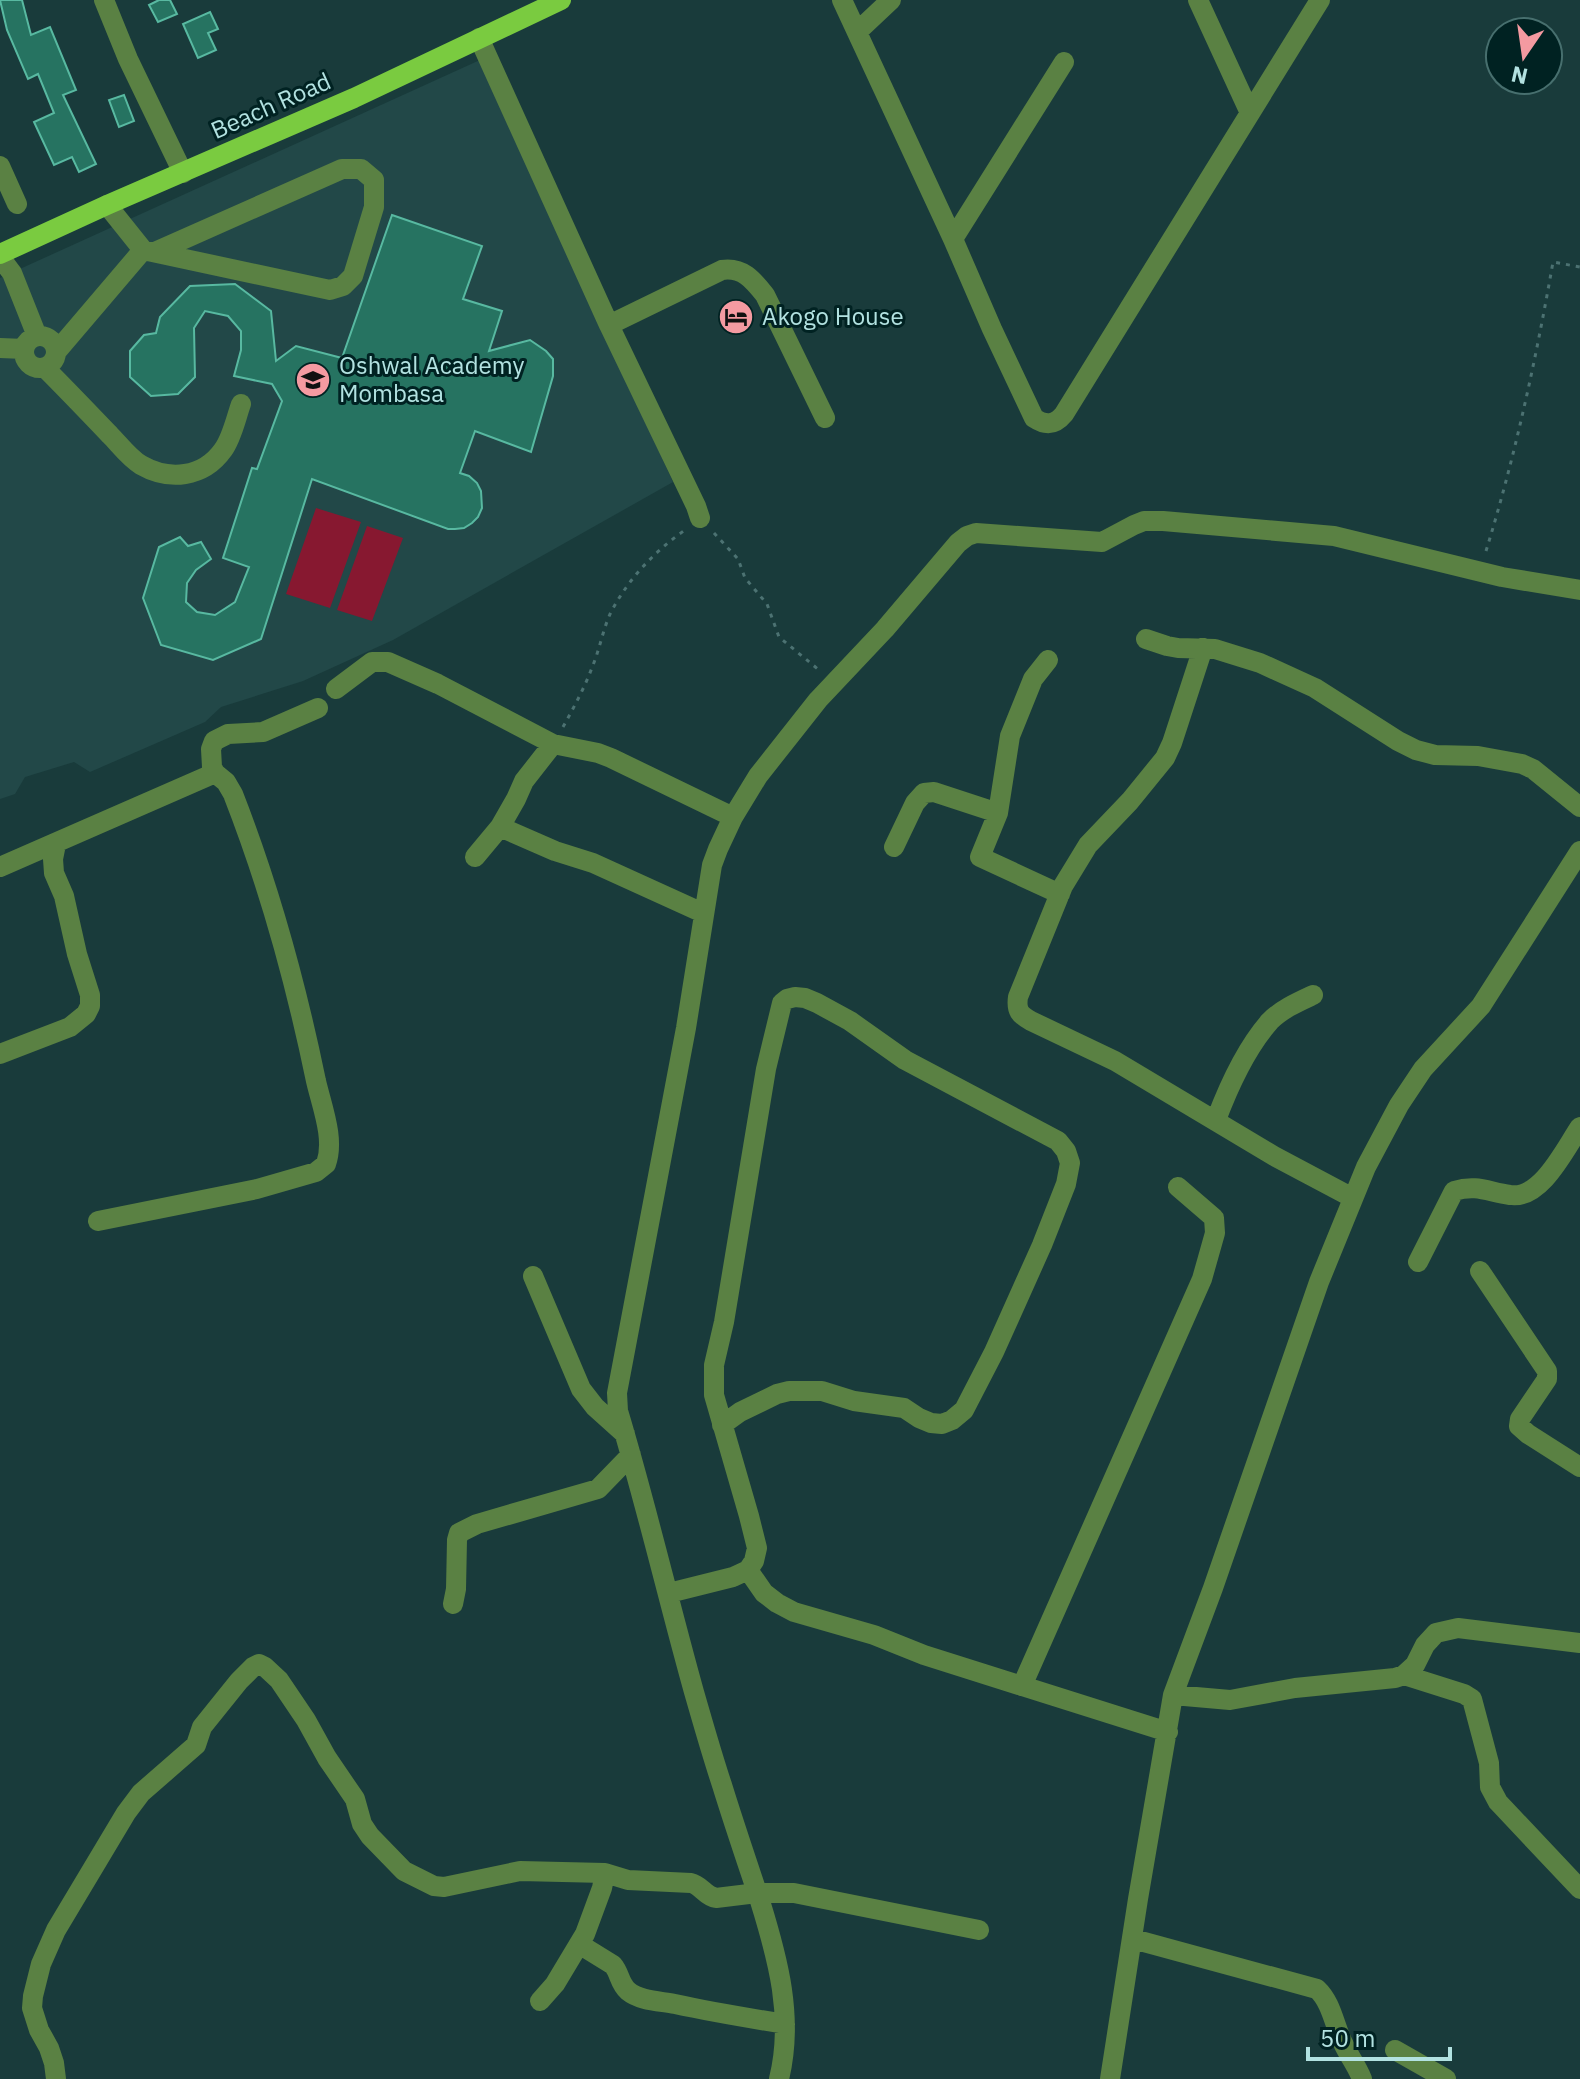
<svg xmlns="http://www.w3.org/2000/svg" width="1580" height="2079" viewBox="0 0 1580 2079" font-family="'IBM Plex Sans',sans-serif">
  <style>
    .built { fill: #224848 }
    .green { fill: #871830 }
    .building { fill: #267361; stroke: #58b9a1; stroke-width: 2 }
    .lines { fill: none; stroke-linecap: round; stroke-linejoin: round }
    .path { stroke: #4c7272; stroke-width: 3; stroke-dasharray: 4 6; stroke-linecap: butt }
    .minor { stroke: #5a8143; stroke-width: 20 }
    .major { stroke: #7acb40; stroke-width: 20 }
    .labels { text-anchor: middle; stroke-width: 6; stroke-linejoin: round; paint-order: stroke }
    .street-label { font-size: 24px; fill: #b2e2e1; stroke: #022 }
    .poi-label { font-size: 24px; fill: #b2e2e1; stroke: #022; text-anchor: start }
  </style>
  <rect width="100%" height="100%" fill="#193b3b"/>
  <!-- built -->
  <path class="built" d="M480,60l193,422 -280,158 -90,41 -82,26 -16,15 -115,50 -16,-10 -49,15 -10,17 -15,5v-521z"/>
  <!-- green -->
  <path class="green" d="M316,508l45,14 -31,86 -44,-14z
    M367,526l36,12 -31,83 -35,-11z"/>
  <!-- building -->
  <path class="building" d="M0,0h22l9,35 19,-8 26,63 -13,5 33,69 -17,8 -7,-15 -18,8 -20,-43 20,-9 -16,-39 -10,5 -21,-49z
    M159,0h11l7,14 -19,8 -9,-17z
    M210,12l8,17 -10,4 8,17 -18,8 -15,-34z
    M124,95l10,26 -15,6 -10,-27z
    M392,215l90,31 -19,53 39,12 -13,40 41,-11 16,11 7,8v17l-22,76 -56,-21 -15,42 9,3 8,7 4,8 1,17 -4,9 -6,6 -8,5 -9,1h-7l-136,-50 -51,160 -48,21 -52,-15 -18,-47 16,-51 21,-10 8,9 13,-4 10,17 -15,11 -9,13 -1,19 11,10 18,3 20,-13 14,-35 -26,-9 29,-90 5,1 25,-68 -10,-17 -38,-8 7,-26v-19l-13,-15 -23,-5 -11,17 1,49 -17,17 -27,2 -21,-19v-26l14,-16 12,-2 4,-16 30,-31 45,-2 36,27 5,50 20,-15 46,12z"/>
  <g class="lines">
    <!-- path -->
    <path class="path" d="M714,533l24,26 7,19 22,26 12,33 40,33
      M1486,551c29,-94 50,-192 67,-289l27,5
      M563,727c11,-20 22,-40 30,-62 7,-17 10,-36 18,-53 18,-34 43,-60 74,-82"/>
    <!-- minor -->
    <path class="minor" d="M104,0l24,59 55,114
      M842,0l111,239 39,90 42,89c12,8 21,7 30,-4l256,-414
      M1198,0l52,113
      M857,32l34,-32
      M479,38l130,287 87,181 4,12
      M0,166l17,38
      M107,205l36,45 187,40 13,-4 10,-10 21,-69v-27l-13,-11h-19l-187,83
      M953,239l111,-177
      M0,257l12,16 25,63
      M609,325l113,-55c21,-3 31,10 43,25l60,123
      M24 352a16 16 0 1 1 32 0a16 16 0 1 1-32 0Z
      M0,348l24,1
      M57,351l86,-101
      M45,368c22,22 43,44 65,67 9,9 19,23 31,30 28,16 62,13 82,-15 9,-12 13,-32 18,-46
      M1146,639l21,7 11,2 37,1 45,14 55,25 83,53 18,9 19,5 43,1 44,8 11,5 47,38
      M1203,648l-31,95 -7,15 -35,43 -42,44 -25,41 -45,111c-2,14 2,18 13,24l84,40 159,95 79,42
      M1048,660l-15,19 -23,57 -12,77 -18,44 80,37
      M336,689l36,-27h16l50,22 115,60 45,9 13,5 122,59
      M500,827l55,24 38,12 110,50
      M894,847l21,-44 9,-10 10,-1 64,21
      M475,857l25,-30 16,-28 8,-18 29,-37
      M0,867l215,-94
      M0,1054l70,-27 16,-13 4,-8v-11l-13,-41 -13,-58 -10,-23 -1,-14 3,-15
      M1216,1120c12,-32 31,-73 54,-99 12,-12 28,-19 43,-26
      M98,1221l159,-32 59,-17 10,-8c9,-25 -4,-57 -10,-83 -20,-97 -47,-195 -83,-287l-7,-12 -11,-9 -3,-6 -1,-18 3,-8 14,-7 35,-2 55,-24
      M1418,1262l36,-71c23,-7 34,1 56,4 31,5 55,-46 70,-68
      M1480,1271l67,100v8l-27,40 -1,7 9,8 52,33
      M533,1276l48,113 14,18 30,27
      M748,1570l16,23 13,10 17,9 80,23 50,20 244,77
      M669,1593l64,-16 15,-7 6,-9 3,-13 -8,-32 -35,-121v-30l10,-43 42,-253 16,-66 5,-4 8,-2 10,1 12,5 33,18 55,39 153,81 8,10 4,12 -4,21 -24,61 -48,107 -30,58 -12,10 -10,4 -11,-1 -12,-5 -15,-10 -50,-7 -32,-10h-33l-12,3 -37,18 -18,13
      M453,1604l3,-15 1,-49 2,-7 18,-9 121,-35 33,-34
      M1404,1675l60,19 8,5 17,64 1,24 8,15 82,87
      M1022,1686l180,-407 13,-46 -1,-15 -36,-31
      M1173,1695l57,5 65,-12 100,-10 9,-3 11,-10 10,-20 11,-12 22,-5 122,15
      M1133,1939l184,50c15,14 17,36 26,54 6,13 14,23 19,36
      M579,1944l34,21c7,8 6,18 15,26 12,10 32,10 47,13 37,8 73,14 110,20
      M540,2001l15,-17 30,-50 17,-46 3,-15
      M1395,2050l51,29
      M56,2079l-2,-16 -5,-15 -10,-18 -7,-22 1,-12 8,-32 15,-34 70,-117 15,-20 55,-48 6,-18 37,-46 14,-14 6,-3 6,3 14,13 27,40 21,38 28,41 7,25 8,12 34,35 30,15 10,1 76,-16 85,2 23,7 63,3c10,2 14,13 25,15l41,-5h37l185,37
      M779,2079c15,-61 -1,-120 -19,-178 -13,-39 -26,-77 -38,-116 -10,-30 -19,-62 -28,-93 -26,-93 -48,-188 -76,-281l-1,-18 69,-365 26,-163 6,-16 15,-32 25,-41 60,-76 67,-71 73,-86 9,-7 9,-3 126,9 32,-17 10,-4h19l171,15 168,41 78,13
      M1110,2079l28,-180 35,-204 40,-107 106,-306 47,-115 33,-62 24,-36 58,-63 99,-155"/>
    <!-- major -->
    <path class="major" d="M0,254l107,-49 247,-107 207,-98"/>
  </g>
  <!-- icons -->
  <defs>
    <g id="hotel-disc" transform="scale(1.8)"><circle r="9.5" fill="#f49aa1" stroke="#022"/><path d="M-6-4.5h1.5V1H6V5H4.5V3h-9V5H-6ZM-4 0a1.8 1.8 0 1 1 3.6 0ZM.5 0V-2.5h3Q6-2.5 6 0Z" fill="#111"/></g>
    <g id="school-disc" transform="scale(1.8)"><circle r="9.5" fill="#f49aa1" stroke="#022"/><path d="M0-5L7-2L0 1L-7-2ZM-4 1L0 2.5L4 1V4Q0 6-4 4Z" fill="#111"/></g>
  </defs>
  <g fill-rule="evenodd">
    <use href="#hotel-disc" x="736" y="317"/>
    <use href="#school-disc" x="313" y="380"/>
  </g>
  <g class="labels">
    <!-- street labels -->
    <g class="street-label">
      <text transform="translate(271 106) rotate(-24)" y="8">Beach Road</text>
    </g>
    <!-- poi labels -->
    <g class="poi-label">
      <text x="762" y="325">Akogo House</text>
      <text x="339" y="374">Oshwal Academy<tspan x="339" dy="28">Mombasa</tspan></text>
    </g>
  </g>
  <!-- north arrow -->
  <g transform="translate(1524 56) rotate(193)"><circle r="38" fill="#002222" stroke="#476f6e" stroke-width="2"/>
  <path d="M0-6L14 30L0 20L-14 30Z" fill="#f49aa1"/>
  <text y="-12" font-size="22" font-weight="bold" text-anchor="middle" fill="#b2e2e1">N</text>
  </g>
  <!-- scale -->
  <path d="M1308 2047v12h142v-12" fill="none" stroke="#b2e2e1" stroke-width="4"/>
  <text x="1320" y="2047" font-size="24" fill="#b2e2e1" stroke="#002222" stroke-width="6" paint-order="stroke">50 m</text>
</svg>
